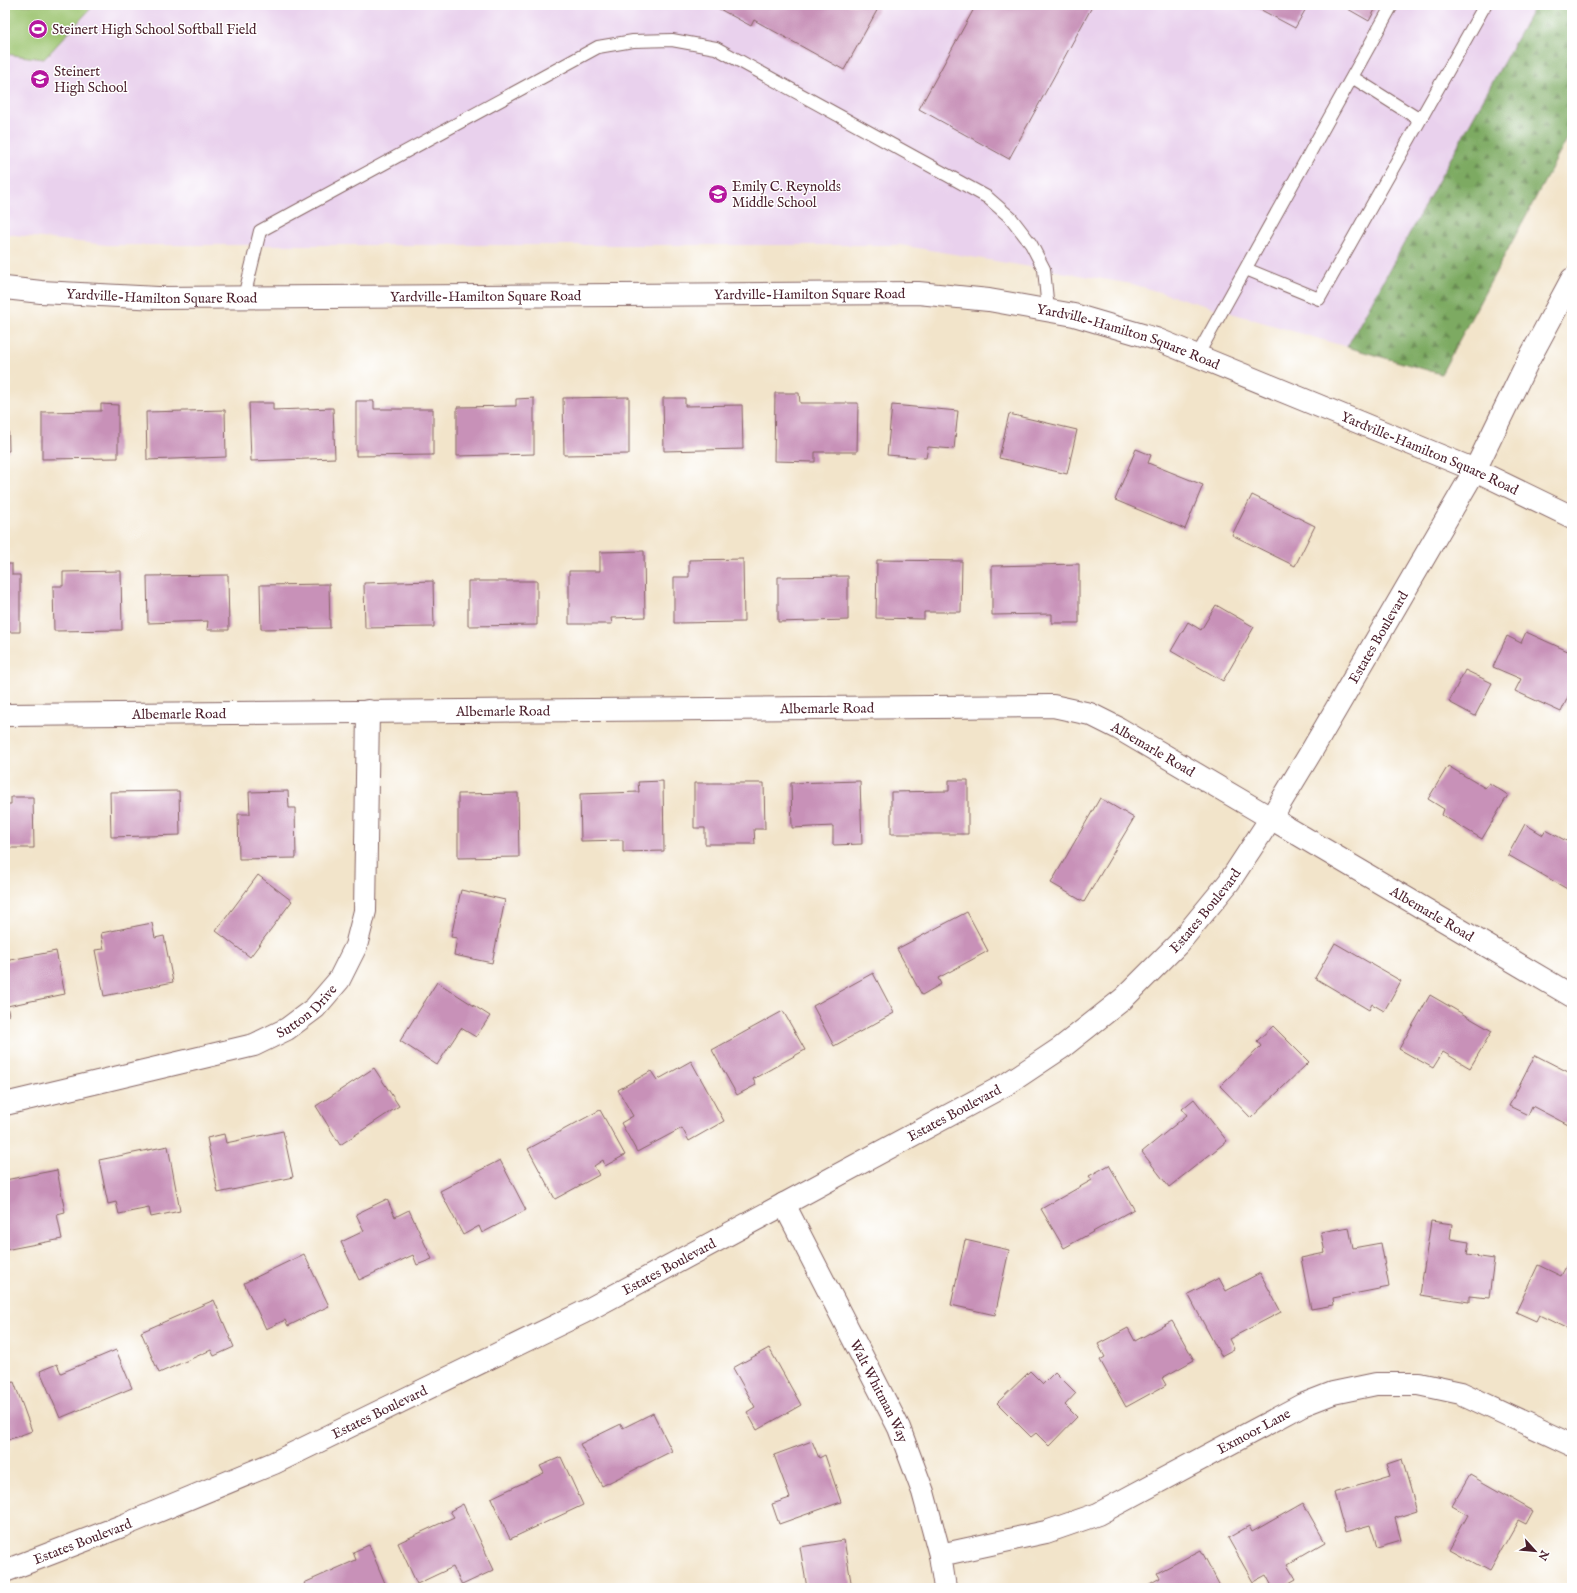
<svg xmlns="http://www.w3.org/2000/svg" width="1577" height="1593" viewBox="0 0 1577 1593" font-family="'IM FELL English',serif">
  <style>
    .built { fill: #e9d1ed }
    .forest { fill: url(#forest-firs); stroke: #646446 }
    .green { fill: #9cc470; stroke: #73724e }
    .building { fill: #c891b8 }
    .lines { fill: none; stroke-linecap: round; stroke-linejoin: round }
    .lane-casing { stroke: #856463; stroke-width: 14 }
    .street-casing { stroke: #856463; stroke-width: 24 }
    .secondary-casing { stroke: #856463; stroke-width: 24 }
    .lane { stroke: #fff; stroke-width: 12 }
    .street { stroke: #fff; stroke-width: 22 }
    .secondary { stroke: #fff; stroke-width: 22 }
    .labels { text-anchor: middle; stroke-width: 3; stroke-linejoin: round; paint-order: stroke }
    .poi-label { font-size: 14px; fill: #4a1f2b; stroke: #fff; text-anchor: start }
    .street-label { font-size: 14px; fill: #4a1f2b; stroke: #fff }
  </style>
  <defs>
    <pattern id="forest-firs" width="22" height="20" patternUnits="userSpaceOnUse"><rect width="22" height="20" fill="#7daa62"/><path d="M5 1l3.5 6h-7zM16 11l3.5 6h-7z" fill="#688a51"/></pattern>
  </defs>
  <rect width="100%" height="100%" fill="#fff"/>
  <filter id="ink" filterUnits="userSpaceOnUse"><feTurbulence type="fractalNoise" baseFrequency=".025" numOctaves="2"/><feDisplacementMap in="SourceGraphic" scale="8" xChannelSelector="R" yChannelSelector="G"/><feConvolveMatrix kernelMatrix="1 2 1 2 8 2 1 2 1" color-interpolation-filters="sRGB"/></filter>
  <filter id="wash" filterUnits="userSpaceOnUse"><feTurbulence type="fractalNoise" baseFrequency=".012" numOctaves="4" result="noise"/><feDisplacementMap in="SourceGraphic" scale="16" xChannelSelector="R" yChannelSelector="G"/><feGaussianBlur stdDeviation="0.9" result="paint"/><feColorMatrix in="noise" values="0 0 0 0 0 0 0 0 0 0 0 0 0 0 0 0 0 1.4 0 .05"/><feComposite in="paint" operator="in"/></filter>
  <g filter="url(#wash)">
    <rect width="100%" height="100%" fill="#f2e4ca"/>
    <!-- built -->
    <path class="built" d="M5,5h1530l-188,342 -215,-63 -232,-39h-793l-102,-11z"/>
    <!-- forest -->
    <path class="forest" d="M1535,5h37v125l-131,244 -94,-27z"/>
    <!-- green -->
    <path class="green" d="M5,5h89l-50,54 -39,-5z"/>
    <g id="blocks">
      <!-- building -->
      <path class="building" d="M712,5h168l-36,65 -90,-50 -3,6z
        M976,5h117l-84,154 -90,-50z
        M1252,5h56l-13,23z
        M1341,5h34l2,1 -8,15z
        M775,393h24l1,10h58l-1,49h-42v10l-41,-1z
        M629,397v57l-65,1 -1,-57z
        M534,398v56l-77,2v-49l59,-1v-7z
        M663,398h22v8l57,-1 1,44 -79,2z
        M356,401h18v8h59v46l-77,1z
        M249,403h24v7l60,-2 2,50 -84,3z
        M101,404l17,1v53l-76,1v-47l59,-1z
        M892,405l66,6 -4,38 -26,-2 -2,11 -39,-3z
        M225,410l1,47 -79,3 -1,-48z
        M5,412h3l1,39h-4z
        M1009,414l68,16 -10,44 -68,-16z
        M1136,449l15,6 -3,8 55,22 -18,44 -70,-29z
        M1252,495l63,31 -20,40 -63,-31z
        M644,551l1,66 -34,1 1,6h-43v-53h31v-19z
        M743,559l1,63 -70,1v-46h15v-17z
        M877,560l85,1 -1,51h-37v7l-48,-1z
        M5,564h7v11h8v57h-15z
        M1079,564v59h-27v-9l-60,1v-49z
        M121,571l1,59 -68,1 -1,-45h10v-14z
        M228,575l1,55h-22l1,-9 -60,2 -1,-47z
        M848,576v44l-70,2v-45z
        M433,581l1,46 -69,1 -1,-45z
        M468,581h69v44l-69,1z
        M329,584l1,44 -69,1 -1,-44z
        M1216,605l38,22 -31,54 -52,-30 17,-29 13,8z
        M1526,632l46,21v35l-11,24 -46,-21 6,-12 -28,-12 14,-31 14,7z
        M1465,670l27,13 -17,33 -26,-14z
        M1448,766l37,22 4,-5 19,12 -26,44 -40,-24 2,-6 -16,-10z
        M949,780h19v54h-77v-42l58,-1z
        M663,781l1,70 -41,1v-12l-42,1 -1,-47 59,-2 -1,-10z
        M860,781l2,63 -29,1v-19l-41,2 -1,-45z
        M694,783h70l1,46h-11l1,15h-50v-16h-11z
        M179,791l1,44 -69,2 -1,-45z
        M288,791l1,17h6l1,50 -57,1 -1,-45h12l-1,-22z
        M518,793l1,64 -61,1v-64z
        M11,797h22l1,51h-29v-44h6z
        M1100,798l34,20 -50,84 -33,-19z
        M1525,824l18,11 3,-5 26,14v42l-3,4 -61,-35z
        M258,875l34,26 -42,56 -34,-26z
        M461,890l44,10 -13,63 -38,-8 3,-17 -6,-1z
        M967,912l21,39 -50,27 3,6 -19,11 -25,-46z
        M152,923l3,15 9,-2 9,46 -69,14 -9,-46 9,-1 -3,-16z
        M1335,943l66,38 -17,30 -12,-7 -3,6 -54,-32z
        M56,951l9,43 -58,12 2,9 -4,1v-55z
        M873,973l21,40 -60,33 -21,-40z
        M437,982l53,34 -14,21 -15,-9 -24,37 -37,-24z
        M1430,995l62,36 -22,37 -27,-16 -10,16 -34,-19z
        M783,1011l22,39 -52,29 3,6 -19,10 -25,-45z
        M1273,1026l36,36 -58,56 -31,-32 41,-40 -4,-5z
        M1535,1055l37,19v53l-40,-21 -4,9 -19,-9z
        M691,1061l33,60 -35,20 -7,-13 -45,24 -16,-29 12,-7 -15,-26 33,-19 6,9z
        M374,1068l25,38 -59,39 -24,-39z
        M1194,1099l33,42 -58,46 -27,-35 45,-37 -5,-6z
        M600,1110l25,45 -20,11 -2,-6 -9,6 5,9 -44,24 -27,-50z
        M283,1131l10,46 -75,16 -11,-55 17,-4 2,9z
        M168,1146l12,65 -29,6 -2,-9 -30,6 -3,-12 -8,2 -9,-44z
        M500,1160l26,50 -44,23 -3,-7 -16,9 -23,-44z
        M1109,1165l25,44 -70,39 -23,-39 51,-29 -3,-4z
        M57,1170l8,42 -8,2 5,25 -57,11v-70z
        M387,1199l8,18 14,-7 23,49 -15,6 -4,-10 -54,25 -18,-38 23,-11 -8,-17z
        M1431,1221l21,3 -2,15 19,3 -2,13 27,4 -5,39 -20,-2v6l-49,-7z
        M1349,1227l4,21 28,-5 8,44 -56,11 1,7 -23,4 -10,-51 24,-5 -4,-21z
        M965,1240l44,10 -14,65 -44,-10z
        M304,1254l25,52 -41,20 -3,-6 -19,9 -22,-46z
        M1569,1261l3,2v68l-33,-16 -3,6 -20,-9 22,-47 23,11z
        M1260,1273l21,39 -52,27 5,10 -13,7 -33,-62 31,-16 7,13z
        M214,1300l20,47 -20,9 -3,-6 -52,23 -18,-41z
        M1172,1321l22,39 -32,18 4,7 -40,22 -26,-47 5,-3 -7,-13 30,-16 7,13z
        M769,1348l32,57 -44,25 -10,-18 8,-5 -22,-39z
        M116,1350l16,38 -72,30 -20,-47 17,-7 4,9z
        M1030,1371l13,13 12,-12 21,21 -11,12 12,12 -28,29 -13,-13 -5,4 -34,-34z
        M14,1382l18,49 -27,10v-56z
        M653,1413l19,38 -70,35 -22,-42 41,-20 2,4z
        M812,1441l7,17 6,-3 16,47 -62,22 -7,-20 18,-6 -16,-43z
        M561,1457l22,48 -73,34 -19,-41 53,-25 -4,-7z
        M1402,1459l15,52 -22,7 6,22 -24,7 -7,-22 -25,7 -11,-39 57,-17 -4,-12z
        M1470,1475l63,36 -7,13 -8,-4 -29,51 -40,-22 19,-34 -16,-9z
        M1303,1503l22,39 -38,22 9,15 -16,9h-7l-7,-13 -13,7 -25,-44 21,-12 3,6z
        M463,1504l31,66 -32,15 -9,-18 -36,17 -19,-41 56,-26 -4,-6z
        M844,1540l8,48h-45l-7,-41z
        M369,1545l18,43h-80l-3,-5 52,-23 -3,-8z
        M1201,1550l20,38h-74l-1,-2 14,-8 -3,-5z"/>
    </g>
  </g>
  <g filter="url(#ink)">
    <use href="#blocks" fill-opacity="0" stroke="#856463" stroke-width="1"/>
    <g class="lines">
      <!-- lane casing -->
      <g class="lane-casing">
        <path id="lane" d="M1352,77l68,43
          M1246,269l73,30 166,-294
          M244,297l16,-66 338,-184 35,-6 39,-1 44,8 271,149 24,21 20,26 13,25 4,41
          M1197,356l195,-351"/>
      </g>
      <!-- street casing -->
      <g class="street-casing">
        <g id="street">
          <path id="s1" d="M5,715l1048,-9 37,8 28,14 454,268"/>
          <path id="s2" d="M5,1104l249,-59 33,-16 28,-21 24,-28 17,-34 9,-35 3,-200"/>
          <path id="s3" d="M784,1204l115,224 24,64 17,63 5,33"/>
          <path id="s4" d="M940,1555l106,-23 52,-18 204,-109 31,-12 43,-9h43l42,9 111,52"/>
        </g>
      </g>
      <!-- secondary casing -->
      <g class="secondary-casing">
        <g id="secondary">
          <path id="s5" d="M5,288l36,4 117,6 760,-5 71,7 85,15 82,24 319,131 97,47"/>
          <path id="s6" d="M5,1571l117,-45 152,-63 310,-151 423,-228 54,-36 62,-49 56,-56 50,-61 42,-64 40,-66 164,-282 53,-109 44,-82"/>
        </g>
      </g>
      <!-- lane -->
      <use href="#lane" class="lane"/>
      <!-- street -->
      <use href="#street" class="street"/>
      <!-- secondary -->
      <use href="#secondary" class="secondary"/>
    </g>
  </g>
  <!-- icons -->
  <defs>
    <g id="stadium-disc" transform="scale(1)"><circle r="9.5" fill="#b5179e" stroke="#fff"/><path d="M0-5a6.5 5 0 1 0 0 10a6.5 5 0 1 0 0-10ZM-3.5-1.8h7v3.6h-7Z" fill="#fff"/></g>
    <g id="school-disc" transform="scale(1)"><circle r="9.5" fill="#b5179e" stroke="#fff"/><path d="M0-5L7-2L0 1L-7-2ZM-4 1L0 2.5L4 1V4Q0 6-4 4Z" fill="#fff"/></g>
  </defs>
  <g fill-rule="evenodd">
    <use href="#stadium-disc" x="38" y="29"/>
    <use href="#school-disc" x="40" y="79"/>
    <use href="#school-disc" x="718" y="194"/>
  </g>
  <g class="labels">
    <!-- poi labels -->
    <g class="poi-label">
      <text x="52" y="34">Steinert High School Softball Field</text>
      <text x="54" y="76">Steinert<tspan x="54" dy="16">High School</tspan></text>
      <text x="732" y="191">Emily C. Reynolds<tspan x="732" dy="16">Middle School</tspan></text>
    </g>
    <!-- street labels -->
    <g class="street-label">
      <text dy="5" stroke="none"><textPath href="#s5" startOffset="805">Yardville-Hamilton Square Road</textPath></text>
      <text dy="5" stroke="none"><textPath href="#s5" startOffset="157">Yardville-Hamilton Square Road</textPath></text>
      <text dy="5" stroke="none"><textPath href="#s5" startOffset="481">Yardville-Hamilton Square Road</textPath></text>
      <text dy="5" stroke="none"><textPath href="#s5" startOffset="1129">Yardville-Hamilton Square Road</textPath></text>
      <text dy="5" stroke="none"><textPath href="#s5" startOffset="1453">Yardville-Hamilton Square Road</textPath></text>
      <text dy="5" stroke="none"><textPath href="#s6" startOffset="1704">Estates Boulevard</textPath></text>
      <text dy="5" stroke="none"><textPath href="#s1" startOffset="822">Albemarle Road</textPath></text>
      <text dy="5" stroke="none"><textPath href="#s1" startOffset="498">Albemarle Road</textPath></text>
      <text dy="5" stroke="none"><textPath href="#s1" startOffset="174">Albemarle Road</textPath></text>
      <text dy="5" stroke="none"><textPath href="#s1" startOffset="1158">Albemarle Road</textPath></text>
      <text dy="5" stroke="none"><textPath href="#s6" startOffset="1380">Estates Boulevard</textPath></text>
      <text dy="5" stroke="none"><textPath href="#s1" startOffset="1482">Albemarle Road</textPath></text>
      <text dy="5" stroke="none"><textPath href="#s2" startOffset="319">Sutton Drive</textPath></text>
      <text dy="5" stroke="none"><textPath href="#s6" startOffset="1055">Estates Boulevard</textPath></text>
      <text dy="5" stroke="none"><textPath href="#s6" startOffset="731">Estates Boulevard</textPath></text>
      <text dy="5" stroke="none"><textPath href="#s3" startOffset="210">Walt Whitman Way</textPath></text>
      <text dy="5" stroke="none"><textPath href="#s6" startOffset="407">Estates Boulevard</textPath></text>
      <text dy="5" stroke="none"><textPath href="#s4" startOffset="340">Exmoor Lane</textPath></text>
      <text dy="5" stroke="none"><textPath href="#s6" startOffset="83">Estates Boulevard</textPath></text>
    </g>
  </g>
  <!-- margin -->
  <rect width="1577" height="1593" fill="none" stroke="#fff" stroke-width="20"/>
  <!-- north arrow -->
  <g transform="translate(1535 1551) rotate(117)" stroke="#ffffff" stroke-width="3" paint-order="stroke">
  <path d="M0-3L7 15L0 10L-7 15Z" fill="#4a1f2b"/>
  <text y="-6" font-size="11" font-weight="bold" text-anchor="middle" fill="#4a1f2b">N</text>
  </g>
</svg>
